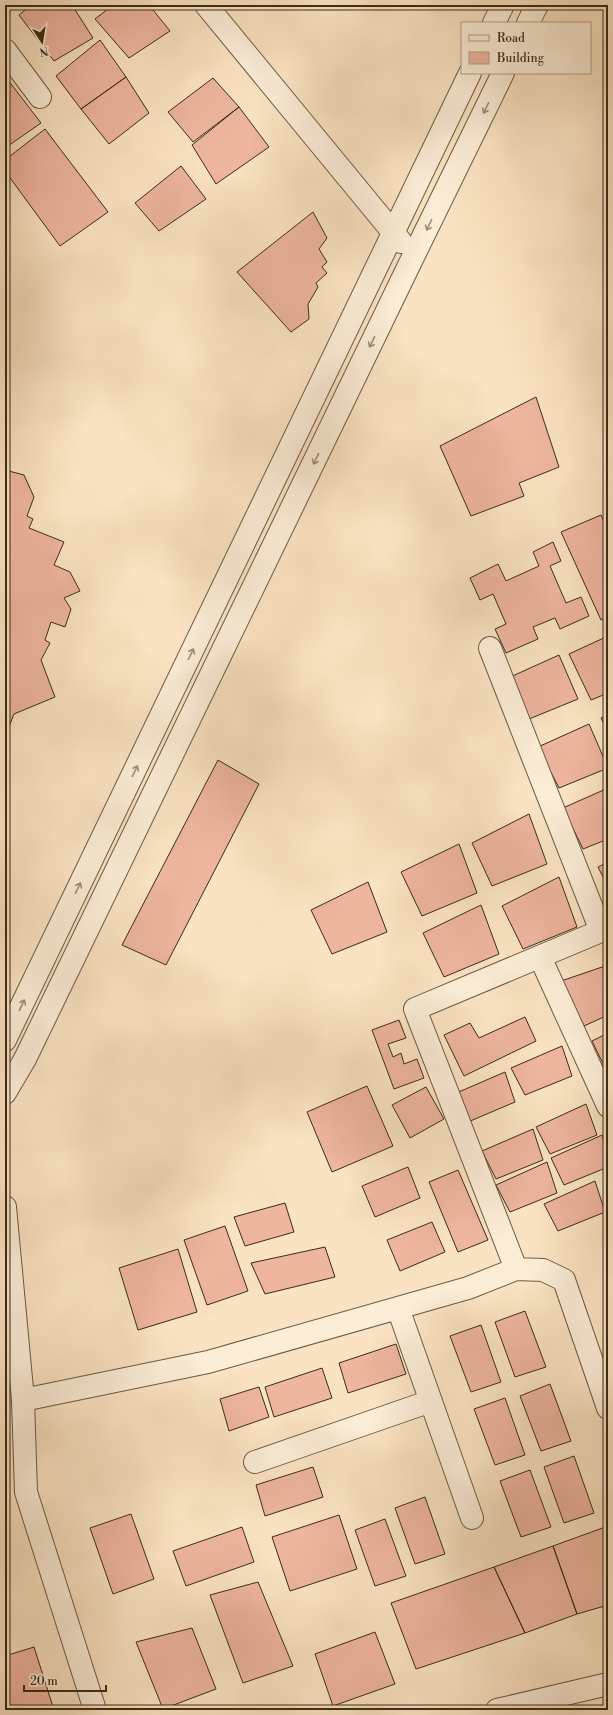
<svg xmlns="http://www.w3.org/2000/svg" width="613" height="1715" viewBox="0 0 613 1715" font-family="'Libre Bodoni',serif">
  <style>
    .building { fill: #eeb59f; stroke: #3b2c17 }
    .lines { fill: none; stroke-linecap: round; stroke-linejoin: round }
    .street-casing { stroke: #6b5a42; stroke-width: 24 }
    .street { stroke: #fcedd7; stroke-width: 22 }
    .oneway { stroke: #9c8c77 }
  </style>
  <rect width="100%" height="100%" fill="#fae3c2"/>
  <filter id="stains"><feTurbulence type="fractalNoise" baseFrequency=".005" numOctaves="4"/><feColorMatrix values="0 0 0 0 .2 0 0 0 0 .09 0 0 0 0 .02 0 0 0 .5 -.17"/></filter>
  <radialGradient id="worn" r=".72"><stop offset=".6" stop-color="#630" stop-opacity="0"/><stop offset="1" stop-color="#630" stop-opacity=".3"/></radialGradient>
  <!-- building -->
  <path class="building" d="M31,5h41l21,33 -39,23 -35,-46z
    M113,5h36l21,26 -41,27 -34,-39z
    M100,40l26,37 -45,32 -25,-33z
    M5,76l36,47 -36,25z
    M126,77l23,36 -40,31 -28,-35z
    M213,78l26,29 -46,35 -25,-30z
    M239,107l30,40 -53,37 -24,-39z
    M45,129l63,83 -48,34 -55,-75v-11z
    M181,166l25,33 -47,32 -24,-28z
    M313,212l14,26 -8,11 8,13 -5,5 5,6 -11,10 2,4 -10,17 1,15 -18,13 -54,-60z
    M536,397l23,70 -40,16 5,13 -53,20 -31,-70z
    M5,470l19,5 10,22 -7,19 6,3 -4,9 35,14 -10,23 16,7 10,19 -16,7 7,11 -6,18 -14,-5 -6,18 5,3 -9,17 14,37 -41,17 -9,23z
    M601,515l7,16v86l-7,3 -40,-88z
    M553,542l8,19 -11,5 16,37 15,-6 8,19 -29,13 -5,-11 -22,9 5,12 -32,14 -11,-24 11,-5 -13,-30 -13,6 -10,-22 28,-14 8,17 33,-15 -6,-14z
    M608,636v57l-17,7 -22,-46z
    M559,655l19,44 -49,20 -21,-41z
    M608,714v18l-7,-14z
    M589,724l19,44 -49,20 -21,-41z
    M218,760l41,24 -93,181 -44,-20z
    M608,788v51l-25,10 -20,-41z
    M529,814l18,50 -55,22 -20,-43z
    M459,844l18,49 -55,23 -21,-44z
    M608,862v25l-10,-20z
    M559,877l18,50 -54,22 -21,-43z
    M368,882l19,50 -55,22 -21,-44z
    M481,905l18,49 -55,23 -21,-44z
    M608,965v50l-24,11 -23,-45z
    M525,1017l11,24 -72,35 -20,-41 26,-12 9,15z
    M399,1020l7,18 -18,6 5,13 8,-4 3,11 13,-5 7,19 -30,11 -22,-59z
    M608,1033v41l-16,-33z
    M562,1046l10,30 -47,19 -14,-27z
    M505,1072l10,30 -47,20 -14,-28z
    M367,1086l26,60 -61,26 -25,-60z
    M426,1087l18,32 -34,19 -18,-33z
    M586,1104l11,31 -47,19 -14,-27z
    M533,1129l10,31 -47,19 -14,-28z
    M602,1135l6,20v12l-44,18 -13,-27z
    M547,1162l10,31 -47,19 -14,-27z
    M408,1167l12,31 -45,19 -13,-31z
    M458,1170l30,70 -30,12 -29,-70z
    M595,1181l10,31 -47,19 -14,-27z
    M285,1203l9,29 -49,14 -11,-29z
    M432,1222l13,30 -45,19 -13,-31z
    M225,1226l23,65 -41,14 -23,-65z
    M325,1247l10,30 -70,17 -14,-31z
    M178,1249l19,63 -59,18 -19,-62z
    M525,1311l21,56 -31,10 -20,-55z
    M481,1325l20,57 -30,10 -21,-56z
    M396,1344l10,30 -58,19 -9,-30z
    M322,1368l10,30 -58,19 -9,-30z
    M550,1384l21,57 -30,10 -21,-55z
    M259,1387l10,30 -40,14 -9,-32z
    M505,1398l20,57 -30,10 -21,-56z
    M574,1456l20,57 -30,10 -20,-56z
    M313,1467l10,30 -58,19 -9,-31z
    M530,1470l21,57 -30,10 -21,-56z
    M425,1497l20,57 -30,10 -20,-56z
    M131,1514l23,65 -41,15 -23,-66z
    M339,1515l18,54 -67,22 -18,-54z
    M385,1519l21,57 -31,10 -20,-56z
    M608,1526v79l-31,9 -24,-68z
    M242,1527l12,35 -68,24 -13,-35z
    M553,1546l24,68 -52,19 -31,-66z
    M494,1567l31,66 -109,36 -25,-66z
    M258,1582l35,84 -50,17 -33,-88z
    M192,1628l24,61 -53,20 -27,-67z
    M375,1632l20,52 -62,22 -18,-52z
    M34,1647l20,63h-49v-54z"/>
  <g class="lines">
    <!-- street casing -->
    <g class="street-casing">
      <path id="street" d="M206,5l195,237
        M494,23l9,-18
        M528,23l9,-18
        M5,50l35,47
        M490,648l111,283
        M540,957l68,149
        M5,1040l465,-967
        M5,1093l20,-34 388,-802 90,-184
        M5,1207l18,193 3,92 69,218
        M516,1269l-101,-260 193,-81
        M398,1308l74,210
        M23,1400l185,-38 260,-74 48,-19 27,1 21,10 44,128
        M255,1462l176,-61
        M497,1710l111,-26"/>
    </g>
    <!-- street -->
    <use href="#street" class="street"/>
  </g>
  <!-- one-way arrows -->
  <defs><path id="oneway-shaft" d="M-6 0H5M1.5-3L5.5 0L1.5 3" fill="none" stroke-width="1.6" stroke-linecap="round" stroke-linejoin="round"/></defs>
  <g class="oneway">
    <use href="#oneway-shaft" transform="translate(486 108) rotate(116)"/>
    <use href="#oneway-shaft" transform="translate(429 225) rotate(116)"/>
    <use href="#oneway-shaft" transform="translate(372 342) rotate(116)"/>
    <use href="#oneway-shaft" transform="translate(316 459) rotate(116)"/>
    <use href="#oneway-shaft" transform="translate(191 654) rotate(-64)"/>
    <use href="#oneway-shaft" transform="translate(135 771) rotate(-64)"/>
    <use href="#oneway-shaft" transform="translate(78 888) rotate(-64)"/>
    <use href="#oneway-shaft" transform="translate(22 1005) rotate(-64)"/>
  </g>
  <!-- margin -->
  <rect width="613" height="1715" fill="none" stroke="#fae3c2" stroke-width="20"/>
  <rect x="6" y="6" width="601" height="1703" fill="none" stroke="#3b2c17" stroke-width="2"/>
  <rect x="10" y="10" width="593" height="1695" fill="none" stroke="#3b2c17"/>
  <!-- legend -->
  <rect x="461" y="22" width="130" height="52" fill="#fcedd7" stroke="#afa08a"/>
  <rect x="469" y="35" width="20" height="6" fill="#fcedd7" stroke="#afa08a"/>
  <text x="497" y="42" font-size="12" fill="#3b2c17">Road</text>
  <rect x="469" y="52" width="20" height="12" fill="#eeb59f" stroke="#afa08a"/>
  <text x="497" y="62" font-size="12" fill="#3b2c17">Building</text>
  <!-- north arrow -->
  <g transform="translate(42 42) rotate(168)" stroke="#fcedd7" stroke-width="3" paint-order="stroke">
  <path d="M0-3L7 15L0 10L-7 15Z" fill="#3b2c17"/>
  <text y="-6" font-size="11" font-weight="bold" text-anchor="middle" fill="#3b2c17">N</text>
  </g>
  <!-- scale -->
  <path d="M24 1685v6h82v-6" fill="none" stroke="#3b2c17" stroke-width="2"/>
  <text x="30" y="1685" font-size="12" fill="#3b2c17" stroke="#fcedd7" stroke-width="3" paint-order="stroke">20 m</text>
  <rect width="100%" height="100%" filter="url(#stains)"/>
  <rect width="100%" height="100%" fill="url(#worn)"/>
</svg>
